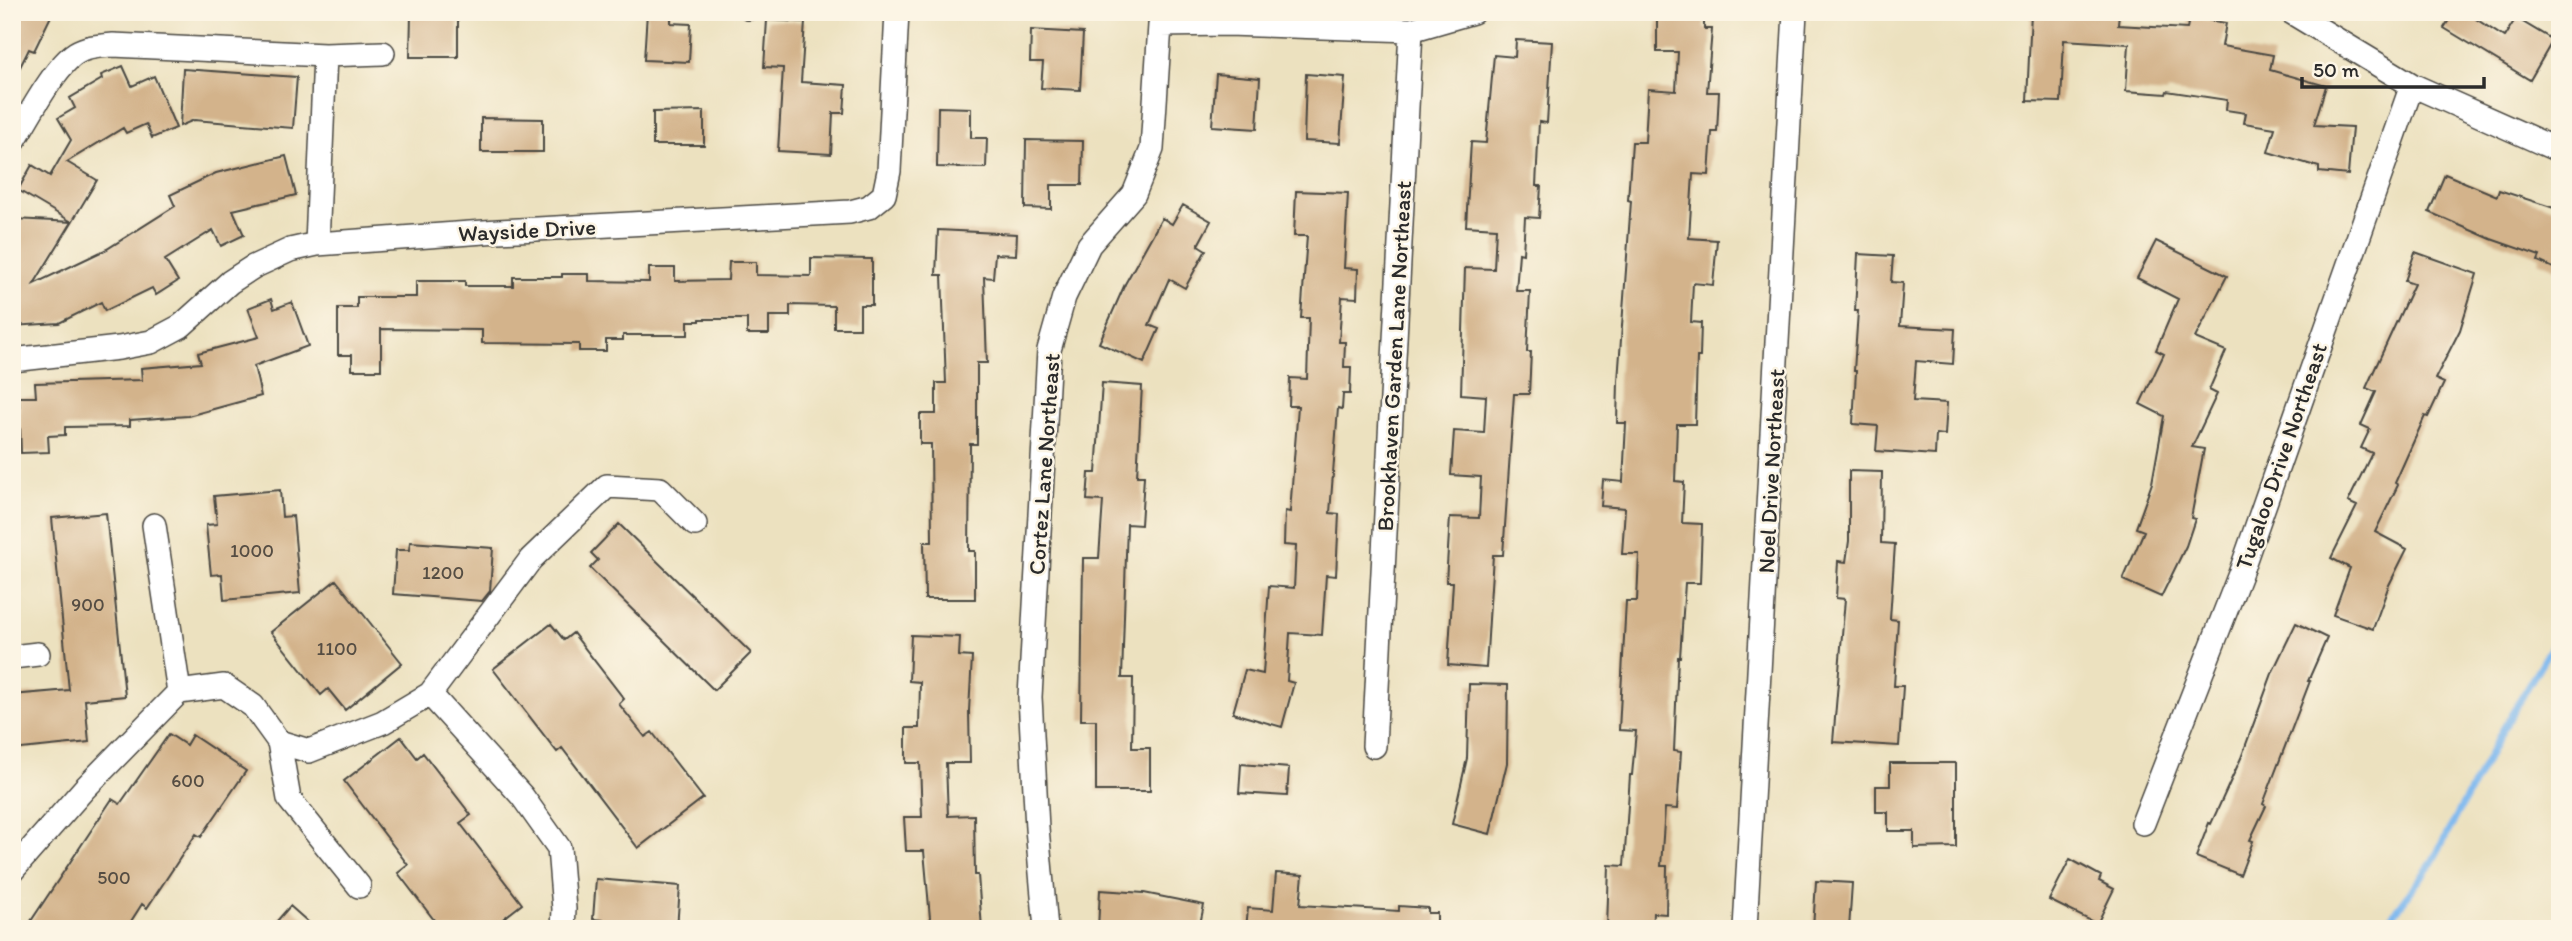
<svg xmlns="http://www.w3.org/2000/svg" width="2572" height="941" viewBox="0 0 2572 941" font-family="Itim,sans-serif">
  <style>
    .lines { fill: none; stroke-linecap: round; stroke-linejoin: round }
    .stream { stroke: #7db8ef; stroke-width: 7 }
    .building { fill: #d3b38b }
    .lane-casing { stroke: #484641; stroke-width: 16 }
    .street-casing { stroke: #484641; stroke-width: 26 }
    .lane { stroke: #fff; stroke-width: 12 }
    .street { stroke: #fff; stroke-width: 23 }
    .labels { text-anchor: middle; stroke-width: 5; stroke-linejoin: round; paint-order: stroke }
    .number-label { font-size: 19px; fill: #554d43 }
    .street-label { font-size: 23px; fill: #2b2b2b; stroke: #fcf5e5 }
  </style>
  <rect width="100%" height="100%" fill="#fcf5e5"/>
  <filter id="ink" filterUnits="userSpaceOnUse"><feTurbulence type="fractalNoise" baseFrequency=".0143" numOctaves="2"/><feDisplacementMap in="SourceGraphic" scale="14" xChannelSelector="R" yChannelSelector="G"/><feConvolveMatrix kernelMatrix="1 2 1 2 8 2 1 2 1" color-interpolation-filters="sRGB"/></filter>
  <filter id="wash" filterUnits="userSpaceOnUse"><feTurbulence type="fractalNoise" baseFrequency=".00686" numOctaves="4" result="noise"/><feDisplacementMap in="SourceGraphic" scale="28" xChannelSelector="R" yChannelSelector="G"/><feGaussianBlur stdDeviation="1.57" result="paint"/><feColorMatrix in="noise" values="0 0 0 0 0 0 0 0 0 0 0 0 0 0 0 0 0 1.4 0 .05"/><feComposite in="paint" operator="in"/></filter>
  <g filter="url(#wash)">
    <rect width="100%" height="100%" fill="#ece1bf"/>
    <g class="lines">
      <!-- stream -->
      <path class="stream" d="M2383,929l48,-65 71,-133 58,-100"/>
    </g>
    <g id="blocks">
      <!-- building -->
      <path class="building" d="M12,12h41l-19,39 -5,-2 -17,34z
        M647,12h24v11l20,1 -2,38 -45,-2z
        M1657,12h47v17h8l-5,63h12l-2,40h-5l-3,43 -16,-1 -4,64 28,2 -4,45 -20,-2 -2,39 10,1 -1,34h-3l-2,67h-18l-2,57 9,1 -2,41 20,1 -2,59h-15l-5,74h-2l-4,94 7,1 -4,57 -12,-1 -4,58h6l-1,48 -13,-1 -1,16h-45l2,-64 15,1 6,-91h2l4,-44 -17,-1 7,-129h11l2,-47h-17l3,-46 -24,-2 2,-26 20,2 3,-59h-9l1,-42 13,-180 -3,-1 4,-58h13l3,-53 28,2 2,-39h-21z
        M2031,12h88l-1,13 69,4 2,-12 37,6 -4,23 51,9 -3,15 56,16 -12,39 38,2 -4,48 -29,-3v-5l-51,-15 7,-24 -31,-5 2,-10 -20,-3 1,-10 -60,-9 -1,3 -40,-3 3,-47 -65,-4 -3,62 -34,-1z
        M2454,12h11l39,25 12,-19 37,22 -23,40 -86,-52z
        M411,15l47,1v41h-48z
        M767,20l38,2 -4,60 45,3 -2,28h-11l-2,41 -53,-3 5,-83 -19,-1z
        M1031,30l52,3 -3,57 -39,-2 2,-26h-13z
        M1516,40l36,2 -5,81 -8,-1 -3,64h5l-2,32 -14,-1 -2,37 -4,-1 -3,38h14l-3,61h4l-2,42h-15l-11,161h-10l-7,113 -38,-3 5,-83h-7l4,-65 29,1 2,-41 -30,-2 3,-44 30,2 2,-37 -25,-2 4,-126 29,1 2,-41 -30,-2 5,-84 15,1 8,-88 21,2z
        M123,66l9,20 22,-10 22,52 -24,10 -6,-14 -20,9 -3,-5 -56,34 30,18 -25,42 -54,-32 14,-25 18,11 21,-36 -13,-22 17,-10 -5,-10 32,-19 -1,-4z
        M183,69l114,8 -4,51 -99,-8 -14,6z
        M1216,74l44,4 -3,51 -45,-3z
        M1306,74l39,3 -5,66 -36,-2z
        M938,107l33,1v30h16l-1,30 -49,-1z
        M704,111v34h-51v-33z
        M481,118l62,1v33h-62z
        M1026,140l57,1 -1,44h-31v24l-26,-1z
        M286,156l10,39 -63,15 11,25 -23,11 -8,-16 -48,30 13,21 -22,14 -4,-7 -47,23 -4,-9 -42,21 -47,3v-84l3,-23 57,3 -38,62 73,-35 68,-43 -5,-11 46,-22z
        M2445,174l52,22 2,-6 61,20v61l-22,-10 2,-5 -49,-17 -62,-27z
        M1296,191l52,2 -4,75 14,1 -1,29 -15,-1 -3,45h6l-1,25h7l-1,27h-7l-1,15 -4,-1 -8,105 9,1 -3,62 -10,-1 -4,60 -32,-2 -3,48 7,2 -12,44 -49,-14 12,-43 18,4 6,-88 25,2 2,-42 -12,-1 1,-34 5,1 8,-106h-9l1,-28 17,1 2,-61h-8l6,-82h-13z
        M1183,205l28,16 -13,24 8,5 -21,38 -16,-9 -20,46 10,4 -15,34 -45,-20 26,-59 37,-66 10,6z
        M938,230l79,4 -1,21 -21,-1 -2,24 -9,-1 3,86h-10v81h-7l-1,107h6v48h-50l-1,-57h8l-1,-98h-11v-30h16v-31h10l-4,-108h-6z
        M2156,241l71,35 -32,62 31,13 -17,39 8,4 -25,53 12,2 -13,69 4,1 -9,27 -25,51 -38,-17 21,-49 -8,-3 16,-45 12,-67 -24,-12 24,-50 -8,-4 22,-51 -41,-21z
        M2415,252l62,22 -17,56 -25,49 9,4 -16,34 -3,-1 -30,67 3,2 -23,47 32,17 -18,36 -16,44 -40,-14 17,-47 -19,-10 26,-52 -9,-4 24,-49 -11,-5 9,-19 -9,-4 15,-33 -10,-4 48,-104 -9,-3z
        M1858,254l35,2 -2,26 12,1 -3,43 55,3 -2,35 -37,-3 -3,40 34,2 -2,32 -9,-1 -1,21 -59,-4 2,-25 -25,-2 3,-53h-2l4,-60h-3z
        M811,258l61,1v46h-12v23h-26v-22l-44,-1v11h-21v18h-22v-15h-47v2h-12v14h-65v5h-17v11h-27v-7l-97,-1v-13l-101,-1v41h-29v-15h-14v-47h19v-11h59v-16h49v5h48v-9h49v-3h27v7l60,1v-14h26v13l53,-1 1,-18h27v13l55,1z
        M271,299l3,10 18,-7 16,44 -54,20 7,30 -73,20 -58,4v6l-65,1v8l-17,1 1,16 -28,1 -2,-56h17l-1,-14 107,-3 -1,-12 60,-5 -3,-10 61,-16 -11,-29z
        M1102,383l40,3 -5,90h7l-3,49 -14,-1 -5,154h11l-1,70h18v43h-54v-71h-15l2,-162h16l4,-57 -16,-1 2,-27h7z
        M1849,471l33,1 -1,71 14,1 -5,75 8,1 -4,66h9l-4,60 -66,-4 12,-143 -9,-1 2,-37 8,1 3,-21z
        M280,490l2,27 11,-1 7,77 -76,7 -2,-26 -11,1 -5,-50 11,-1 -3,-28z
        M106,513l19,183 -40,4 4,42 -77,8v-55l57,-5 -17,-172z
        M619,524l132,129 -37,37 -124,-122 8,-8 -7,-7z
        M410,542l83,6 -3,43 -8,10 -89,-7 3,-44h13z
        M336,580l66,83 -57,47 -17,-21 -7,6 -50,-63z
        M2296,623l31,15 -19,43h2l-47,123 3,2 -16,34 3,1 -13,34 -44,-18 13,-34 2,1 30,-66 32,-87z
        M551,624l13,16 9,-7 51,66 -5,5 26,33 7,-5 51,66 -65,50 -76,-100 -5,4 -64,-83z
        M911,635l49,2 -1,19 13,1 -3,54 1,52h-24l2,53 26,-1 1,60h3l4,54h-51l-7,-78h-18l-2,-34h18l-2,-54h-14v-35h13l1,-46 -11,-1z
        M1469,684l39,1 -1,78 -17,71 -38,-10 15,-66z
        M169,734l17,11 6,-10 54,36 -45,66 -5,-3 -49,74 -5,-4 -16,25h-83l-12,-8 81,-122 8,5z
        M401,737l16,21 6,-5 48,62 -11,8 62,81 -32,25h-49l-43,-56 10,-8 -64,-84z
        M1890,763h66v84l-42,1v-17h-26v-19h-12v-26h14z
        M1241,764l48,4 -2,28 -48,-3z
        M2070,859l31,17 -2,5 15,8 -17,35 -48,-24z
        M1276,873l27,2 -3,30 99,6v-5l29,2v5h9v16h-191l2,-21 25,2z
        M596,879l84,7 -3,43h-68l1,-8 -17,-2z
        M1816,881l36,2 -3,46h-36z
        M1100,890l44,3 60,12 -5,24h-101z
        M290,906l26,23h-46z"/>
    </g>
  </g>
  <g filter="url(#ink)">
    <use href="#blocks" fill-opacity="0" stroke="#484641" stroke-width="2"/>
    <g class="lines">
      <!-- lane casing -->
      <g class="lane-casing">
        <path id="lane" d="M747,13l6,-1"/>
      </g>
      <!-- street casing -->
      <g class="street-casing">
        <path id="street" d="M2291,12l121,73 148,66
          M12,144c14,-23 42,-77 64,-91 11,-7 25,-7 37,-8l212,10 58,-2
          M317,244l8,-189
          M12,360l107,-12 32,-6 30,-16 49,-44 23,-15 37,-17 27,-6 181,-13 352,-19 19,-5 15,-12 5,-24 8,-159
          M154,525l25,167
          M12,657l26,-3
          M430,694l92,102 37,52 5,61 -1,20
          M279,742l10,57 70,87
          M1374,746l37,-716
          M2143,823l97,-249 172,-489
          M12,871l72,-82 95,-97 45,-6 29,20 26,36 30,9 74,-29 47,-28 101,-135 76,-73 53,3 35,35
          M1046,929l-9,-101 -7,-131 19,-347 15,-53 25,-52 45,-51 18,-45 8,-124 68,-1 183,6 62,-18
          M1745,929l50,-917"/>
      </g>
      <!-- lane -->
      <use href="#lane" class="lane"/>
      <!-- street -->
      <use href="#street" class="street"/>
    </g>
  </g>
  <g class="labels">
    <!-- number labels -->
    <g class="number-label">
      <text x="252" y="557">1000</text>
      <text x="443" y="579">1200</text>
      <text x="88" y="611">900</text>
      <text x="337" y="655">1100</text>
      <text x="188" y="787">600</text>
      <text x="114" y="884">500</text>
    </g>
    <!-- street labels -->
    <g class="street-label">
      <text transform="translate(527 230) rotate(-3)" y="8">Wayside Drive</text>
      <text transform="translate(1394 356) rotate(-87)" y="8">Brookhaven Garden Lane Northeast</text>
      <text transform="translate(2281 456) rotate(-71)" y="8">Tugaloo Drive Northeast</text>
      <text transform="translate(1044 464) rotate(-86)" y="8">Cortez Lane Northeast</text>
      <text transform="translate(1771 471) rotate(-87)" y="8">Noel Drive Northeast</text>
    </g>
  </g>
  <!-- margin -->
  <rect width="2572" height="941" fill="none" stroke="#fcf5e5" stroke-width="42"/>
  <!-- scale -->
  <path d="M2302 77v10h182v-10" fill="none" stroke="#2b2b2b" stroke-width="3.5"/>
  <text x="2313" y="77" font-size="21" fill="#2b2b2b" stroke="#fcf5e5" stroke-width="5" paint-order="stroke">50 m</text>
</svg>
